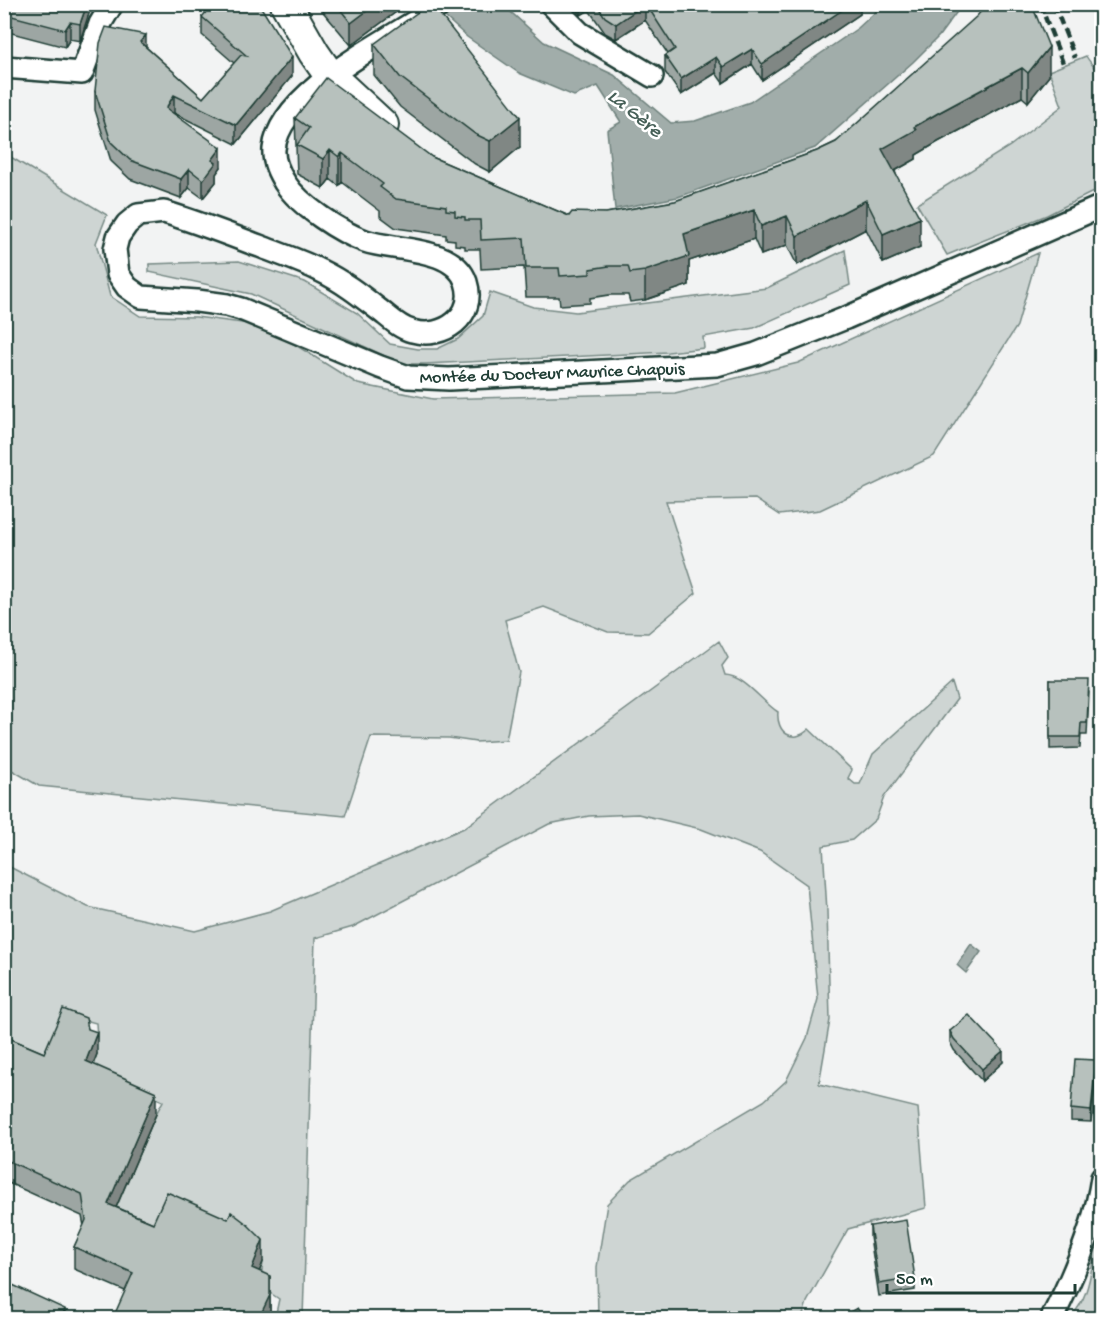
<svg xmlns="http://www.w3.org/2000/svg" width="1106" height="1323" viewBox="0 0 1106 1323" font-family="'Gochi Hand',sans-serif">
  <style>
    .green { fill: #ced5d3; stroke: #768984; stroke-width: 1.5 }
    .water { fill: #a1adaa; stroke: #6d807b; stroke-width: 1.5 }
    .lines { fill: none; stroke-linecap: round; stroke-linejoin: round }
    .street-casing { stroke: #1f3d34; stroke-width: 26 }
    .secondary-casing { stroke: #1f3d34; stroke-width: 34 }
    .street { stroke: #fff; stroke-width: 21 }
    .secondary { stroke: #fff; stroke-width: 30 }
    .rail { stroke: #1f3d34; stroke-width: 4.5; stroke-dasharray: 9 4.5; stroke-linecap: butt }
    .wall { fill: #9da6a3; stroke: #1f3d34; stroke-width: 1.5 }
    .shaded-wall { fill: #808784; stroke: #1f3d34; stroke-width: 1.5 }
    .building { fill: #b7c1bd; stroke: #1f3d34; stroke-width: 1.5 }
    .labels { text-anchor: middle; stroke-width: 5; stroke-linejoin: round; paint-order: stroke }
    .street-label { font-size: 18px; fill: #1f3d34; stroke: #fff }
    .water-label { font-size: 20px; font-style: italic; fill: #465f57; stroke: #fff }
  </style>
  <rect width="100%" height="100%" fill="#f2f3f3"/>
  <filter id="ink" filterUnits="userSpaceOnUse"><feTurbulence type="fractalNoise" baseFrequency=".0167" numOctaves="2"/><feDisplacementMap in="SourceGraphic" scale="12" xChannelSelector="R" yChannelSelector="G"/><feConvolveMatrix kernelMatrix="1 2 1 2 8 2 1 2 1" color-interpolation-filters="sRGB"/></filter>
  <g filter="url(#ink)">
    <!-- green -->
    <path class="green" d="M1086,56c4,7 14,17 16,25 4,18 -7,38 -1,55v52l-54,27 -100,40 -30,-51 93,-58 52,-40 -13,-35z
      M4,153l103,62 -11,28 14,53 30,20 56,1 54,7 44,20 64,40 75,15 242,-6 123,-30 240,-110 -21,73 -83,130 -114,54 -41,5 -24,-16 -89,2 30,92 -48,40 -40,-1 -64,-25 -39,13 14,52 -13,68 -30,2 -27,-4 -78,-1 -26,79 -306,-30 -34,-20z
      M845,250l5,35 -96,43 -51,9 1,11 -36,4 -243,12h-20l-18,-7 -136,-63 -102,-22v-8l90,-3 66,21 52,31 33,31 28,5h19l21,-10 25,-23 7,-24 43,15 43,5 191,-24z
      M719,641l9,17 -6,8 3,9c20,1 36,26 53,37 -2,20 15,33 31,17l43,41 -4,8 7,6h5l13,-30 79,-71 5,16 -73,98 -8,22 -24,21 -29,6 4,65 3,109 -11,64 99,24 8,100 -78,21 -41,73 -5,16h-204l-1,-51 10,-63 23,-24 134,-79 22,-20 21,-43 11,-39 -11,-114 -47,-33 -59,-23 -63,-15 -49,2 -40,8 -196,103 -38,11 -12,380h-28l4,-19 -19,-13 3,-24 -114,-27 -38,-15 45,-106 7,-13 -72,-32 6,-32 -1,-14 -33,-9 -23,52 -35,-14 -1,-188 84,43 107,24 75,-20 194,-83z
      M1101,1229v89h-31c25,-27 19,-57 31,-89z"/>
    <!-- water -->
    <path class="water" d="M432,5h71l41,37 70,33 57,48 24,-2 55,-19 108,-74 25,-23h79l-23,31 -26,26 -98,86 -137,49 -63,12 -8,-79 14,-8 -23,-36 -24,10 -55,-23 -52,-36z
      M971,944l10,8 -15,21 -9,-8z"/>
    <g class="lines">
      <!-- street casing -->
      <g class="street-casing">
        <path id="street" d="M442,4c-45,33 -162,85 -168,145 -1,13 5,24 11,34 15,23 55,49 80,58 29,10 89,5 101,41 11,34 -23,58 -54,49 -13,-3 -24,-15 -34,-22 -18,-14 -36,-28 -57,-38 -19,-10 -39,-16 -59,-24 -32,-12 -65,-25 -98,-35l-26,3 -11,9 -9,13 -3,12 3,25 9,13 14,10 56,4 30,4 14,4 139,58 28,10 41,2 268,-14 39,-11 90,-36 256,-112
          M551,4l29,29 72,43
          M4,67l78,6 18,-49 12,-20
          M1052,1318c22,-43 43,-92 50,-140"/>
      </g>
      <!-- secondary casing -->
      <g class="secondary-casing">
        <path id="secondary" d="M286,4l28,49 16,23 53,49"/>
      </g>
      <!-- street -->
      <use href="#street" class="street"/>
      <!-- secondary -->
      <use href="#secondary" class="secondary"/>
      <!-- rail -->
      <path class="rail" d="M1040,4l23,59
        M1054,4l21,54"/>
    </g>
    <!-- wall -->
    <path class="wall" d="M4,4h88l-12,37 -10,-2 -5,8 -61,-16z
      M320,4h87l-56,41 -27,-32z
      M574,4h286v10l-98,66 -10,-16 -29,19 -7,-10 -35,22 -16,-23v-16l3,-2 -23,-34 -29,19 -11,-6 -16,-23 -8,5z
      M1091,4h10v19z
      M1036,15l13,61 -21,26 -6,-5 -84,45 -22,13v4l-21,12 25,76 -37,16 -17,-34 -69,36 -10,-20 -26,10 -7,-16 -65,22v24l-44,15 -15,2 -2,-7h-19l-19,3v5l-30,2 -1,-8h-33l-2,-30 -43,2 -1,-20h-15v-3l-10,-1v-5l-9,-1v-4l-50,-7 -16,-12v-5l-38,-29 -3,4 -9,-7 -7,9 -26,-14 -2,-56 137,39 137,59 37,-3 69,-12 142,-50 19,-9z
      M202,17l90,59 -56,68 -62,-31 47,54 -5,7v8l-13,16 -14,-10 -8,10 -51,-19 -19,-18 -16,-51v-19l51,-44 57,51 31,-35 -32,-28z
      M374,44l146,103 -30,25 -15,-8 -75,-57 -26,-32z
      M1050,680l39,12 -2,43h-6l-1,13 -30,1z
      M88,1029l9,25 -4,10 63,50 -40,93 37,16 110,39 -4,10 11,26v19l-145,-26 -51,-22v-22l10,-21 -2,-10 -78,-35v-145l40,17z
      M950,1031l53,31 -21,19 -28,-31 -4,-8z
      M1096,1072l-5,50 -20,-1v-12z
      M870,1226l45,52v12l-36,6 -9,-59z"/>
    <!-- shaded-wall -->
    <path class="shaded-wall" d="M87,4h5l-12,37v-17z
      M376,4h31l-56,41v-22z
      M581,4h8v6l-8,5z
      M645,4v16l-29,19v-15z
      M851,4h9v10l-98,66v-16z
      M70,22v17l-5,8v-17z
      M146,35v19l-6,-12z
      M1049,47v29l-21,26v-29z
      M752,49v15l-29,19v-16z
      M292,57v19l-56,68v-19z
      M716,57v16l-35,22v-16z
      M1022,68v29l-84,45 -22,13v4l-34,19v-29l32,-22 24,-14z
      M174,95v18l-8,14v-19z
      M520,117v30l-30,25v-31z
      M221,148v19l-5,7v8l-13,16v-18l9,-20z
      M330,150v29l-7,9v-29z
      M342,153v29l-3,4v-29z
      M189,169v19l-8,10v-19z
      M866,200v29l-69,36v-29z
      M754,210v29l-65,22v24l-44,15v-29l39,-37z
      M787,216v29l-26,10v-29z
      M920,218v29l-37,16v-29z
      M97,1032v22l-11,29v-22z
      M1003,1051v11l-21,19v-12z
      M1096,1060v12l-5,50v-11z
      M156,1092v22l-48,112v-22z
      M263,1240v22l-11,28v-22z
      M270,1276v41l-1,1h-10z
      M65,1309v9h-4z"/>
    <!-- building -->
    <path class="building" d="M4,4h83l-7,20 -10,-2 -5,8 -61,-16z
      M213,4h46l33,53 -56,68 -62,-30 -8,13 55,40 -9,12 4,3 -13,17 -14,-11 -8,10 -51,-19 -19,-18 -16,-51 5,-48 6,-16 40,8 -6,7 63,56 38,-43 6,1 -45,-39z
      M336,4h40l-25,19z
      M429,4h3l88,113 -30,24 -15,-7 -75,-57 -26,-33z
      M596,4h49l-29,20 -11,-7z
      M646,4h205l-89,60 -10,-15 -29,18 -7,-10 -35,22 -16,-23 10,-7z
      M987,4h47l2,5 -2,1 15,37 -21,26 -6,-5 -84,45 -24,14 2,3 -34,19 38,69 -37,16 -17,-34 -69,36 -10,-20 -26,10 -7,-16 -70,24 5,22 -44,15 -15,2 -2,-7h-19l-19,3v5l-30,2 -1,-8h-33l-2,-30 -43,2 -1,-20h-15v-3l-10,-1v-5l-9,-1v-4l-50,-7 -16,-12 3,-3 -41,-31 -3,4 -9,-7 -7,9 -26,-14 12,-17 -14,-10 31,-40 106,79 137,59 3,-4 34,1 69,-12 142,-50 19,-9 141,-126z
      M1050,680h39l-2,43h-6l-1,14h-30z
      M63,1009l23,9 2,11 9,3 -11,29 70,31 -48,112 45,19 14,-31 61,27 3,-7 16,12 16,16 -11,28 18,8v19l-11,23h-146l20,-45 -59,-26 12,-27 -4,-26 -78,-35v-71l3,-5 -3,-1v-46l40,17z
      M969,1015l34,36 -21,18 -28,-30 -4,-8z
      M1075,1059l21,1 -5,51 -20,-2z
      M906,1220l9,58 -36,6 -9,-58z
      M4,1281l61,28 -4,9h-57z
      M857,1308l4,5 -5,5h-21l7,-5 1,3z"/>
  </g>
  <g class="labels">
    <!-- street labels -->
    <g class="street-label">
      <text transform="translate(552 372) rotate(-2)" y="6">Montée du Docteur Maurice Chapuis</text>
    </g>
    <!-- water labels -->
    <g class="water-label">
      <text transform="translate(636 112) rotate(39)" y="7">La Gère</text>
    </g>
  </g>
  <!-- margin -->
  <rect width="1106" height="1323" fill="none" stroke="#fff" stroke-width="24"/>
  <rect x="12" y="12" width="1082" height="1299" fill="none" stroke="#1f3d34" stroke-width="2" filter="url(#ink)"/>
  <!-- scale -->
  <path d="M887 1284v9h188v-9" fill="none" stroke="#1f3d34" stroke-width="3"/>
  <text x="896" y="1284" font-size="18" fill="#1f3d34" stroke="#ffffff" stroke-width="4.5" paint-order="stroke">50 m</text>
</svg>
